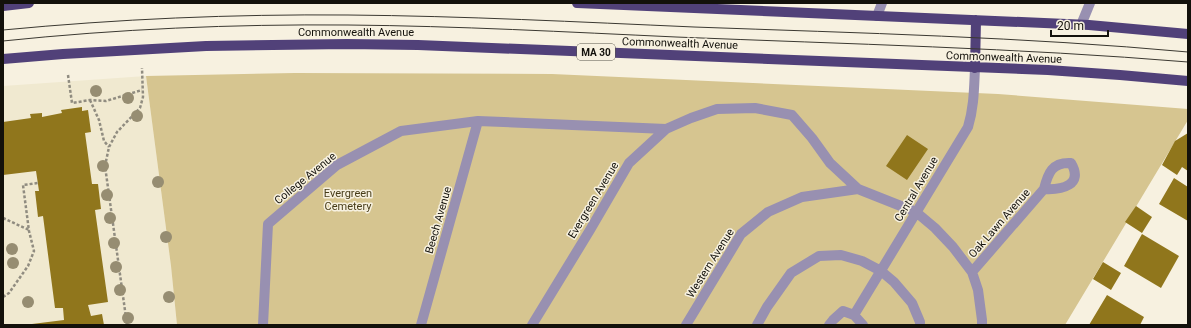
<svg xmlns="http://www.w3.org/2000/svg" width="1191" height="328" viewBox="0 0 1191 328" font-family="Roboto,sans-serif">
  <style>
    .built { fill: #f0e9d0 }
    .green { fill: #d6c590 }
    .building { fill: #90761c }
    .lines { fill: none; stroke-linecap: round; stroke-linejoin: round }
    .path { stroke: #908c80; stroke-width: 2.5; stroke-dasharray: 3 2; stroke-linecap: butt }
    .lane { stroke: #9890b1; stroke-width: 10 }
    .street { stroke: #9890b1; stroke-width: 10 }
    .primary { stroke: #514179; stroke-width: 10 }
    .tram { stroke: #3c3931; stroke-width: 1 }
    .tree { fill: #968d72 }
    .labels { text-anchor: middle; stroke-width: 3; stroke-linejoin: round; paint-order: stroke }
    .shield { fill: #f7f1e0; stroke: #57544b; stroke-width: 1 }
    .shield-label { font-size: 10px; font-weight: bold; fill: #13110b }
    .street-label { font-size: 11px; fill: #13110b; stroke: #f7f1e0 }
    .park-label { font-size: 11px; fill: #473c18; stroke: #f7f1e0 }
  </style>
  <rect width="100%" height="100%" fill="#f7f1e0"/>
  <!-- built -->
  <path class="built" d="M146,76l25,190 6,59h-174v-239z"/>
  <!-- green -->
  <path class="green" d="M295,73l257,1 446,20 190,15v11l-123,205h-888l-6,-59 -25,-190z"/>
  <!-- building -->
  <path class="building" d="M82,107v4l6,-1 3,22 -6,1 7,51h6l3,25 -6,1 13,92 -20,3 3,11 11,-2 2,11h-72v-1l32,-4 -1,-12h-8l-12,-92 -5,1 -3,-26h4l-3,-20 -33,4v-53l28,-4 -1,-4 12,-1v4l20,-4 -1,-3z
    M1188,133v38l-6,-4 -5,8 -15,-10 13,-24z
    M907,135l21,14 -21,31 -21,-14z
    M1174,178l14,9v34l-29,-17z
    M1136,206l16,11 -10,16 -17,-11z
    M1142,234l37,22 -18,32 -37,-22z
    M1103,262l18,11 -10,17 -18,-11z
    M1107,295l37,22 -4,8h-51z"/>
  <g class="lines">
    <!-- path -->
    <path class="path" d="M68,75l4,28 18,-3 16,1 36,-11
      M90,100l9,20 5,21 5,6
      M3,218l26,12
      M3,297l6,-4 19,-27 6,-15 -5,-20 -6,-46 15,-2
      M127,325l-22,-159 4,-19 8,-15 23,-24 3,-11 -1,-29"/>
    <!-- lane -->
    <path class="lane" d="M972,272l72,-83c4,-16 8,-27 27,-26 13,22 -9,27 -27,26
      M854,315l114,-188c6,-20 6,-38 7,-59
      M854,315l9,10
      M263,325l5,-101 69,-59 64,-34 77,-10 188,8
      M421,325l57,-204
      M532,325l58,-95 39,-67 37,-34 25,-11 26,-9 38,-1 37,7 20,23 18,25 28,26
      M686,325l55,-91 27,-22 34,-15 56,-8 58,23 19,16 18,19 19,25 6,18 4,30v5
      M757,325l10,-18 24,-34 28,-17 22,-1 21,6 19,10 13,11 18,21 8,19v3
      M829,325l4,-5 10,-9 11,4"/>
    <!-- street -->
    <path class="street" d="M877,16l5,-13
      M1081,25l9,-22"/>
    <!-- primary -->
    <path class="primary" d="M577,3l512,22 99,9
      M3,6l26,-3
      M3,59l60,-5 143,-8 141,-2 71,1 630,25 72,5 68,6
      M975,68l1,-48"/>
    <!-- tram -->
    <path class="tram" d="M3,30c115,-11 230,-16 345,-15 116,1 231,7 346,12 165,6 330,10 494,25
      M3,41c115,-12 230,-17 345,-16 110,1 219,7 328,12 171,7 342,11 512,25"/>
  </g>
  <!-- trees -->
  <g class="tree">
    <circle cx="96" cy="91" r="6"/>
    <circle cx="128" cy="98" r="6"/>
    <circle cx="137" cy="116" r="6"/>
    <circle cx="103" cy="166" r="6"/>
    <circle cx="158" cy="182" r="6"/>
    <circle cx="107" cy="195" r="6"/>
    <circle cx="110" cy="218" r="6"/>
    <circle cx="166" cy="237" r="6"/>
    <circle cx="114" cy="243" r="6"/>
    <circle cx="12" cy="249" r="6"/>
    <circle cx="13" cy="263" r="6"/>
    <circle cx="116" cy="267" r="6"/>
    <circle cx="120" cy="290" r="6"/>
    <circle cx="169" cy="297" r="6"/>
    <circle cx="28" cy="302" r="6"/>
    <circle cx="128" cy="318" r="6"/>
  </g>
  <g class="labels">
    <!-- shield labels -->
    <rect class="shield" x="577" y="44" width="38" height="16" rx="3"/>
    <g class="shield-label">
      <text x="596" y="56">MA 30</text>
    </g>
    <!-- street labels -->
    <g class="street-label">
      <text x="356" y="36">Commonwealth Avenue</text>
      <text transform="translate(680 43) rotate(2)" y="4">Commonwealth Avenue</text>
      <text transform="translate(1004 57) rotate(2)" y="4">Commonwealth Avenue</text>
      <text transform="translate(305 178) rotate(-39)" y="4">College Avenue</text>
      <text transform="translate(916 189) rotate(-59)" y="4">Central Avenue</text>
      <text transform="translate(593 200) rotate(-59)" y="4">Evergreen Avenue</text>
      <text transform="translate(438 220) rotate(-74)" y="4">Beech Avenue</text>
      <text transform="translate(999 223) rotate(-49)" y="4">Oak Lawn Avenue</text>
      <text transform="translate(710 263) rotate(-58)" y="4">Western Avenue</text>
    </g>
    <!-- park labels -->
    <g class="park-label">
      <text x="348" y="197">Evergreen<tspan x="348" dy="13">Cemetery</tspan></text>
    </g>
  </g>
  <!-- border -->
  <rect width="1191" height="328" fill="none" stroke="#13110b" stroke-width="8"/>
  <!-- scale -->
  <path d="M1051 30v6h57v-6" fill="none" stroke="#13110b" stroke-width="2"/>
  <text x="1057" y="30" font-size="12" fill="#13110b" stroke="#f7f1e0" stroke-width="3" paint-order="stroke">20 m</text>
</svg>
